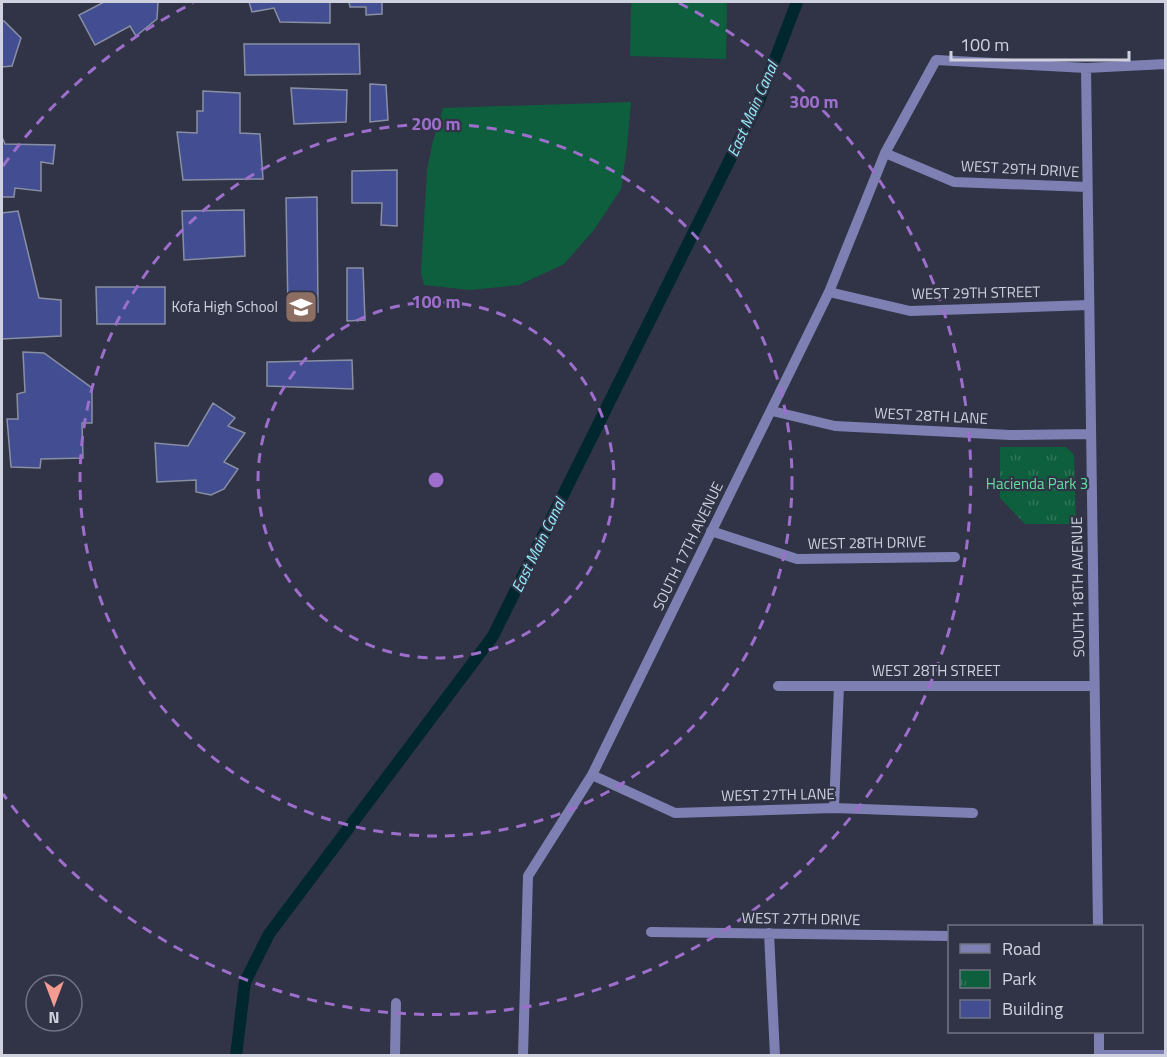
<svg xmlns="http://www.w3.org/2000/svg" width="1167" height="1057" viewBox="0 0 1167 1057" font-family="'Titillium Web',sans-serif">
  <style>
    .park { fill: url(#park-tufts) }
    .garden { fill: #0e5f3d }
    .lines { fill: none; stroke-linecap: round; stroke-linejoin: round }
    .canal { stroke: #00272e; stroke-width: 12 }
    .building { fill: #424e91; stroke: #898fa3; stroke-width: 1.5 }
    .minor { stroke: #7e80b3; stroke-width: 10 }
    .ring { fill: none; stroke: #9d6ecb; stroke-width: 3; stroke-dasharray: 10 8 }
    .labels { text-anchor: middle; stroke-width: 4.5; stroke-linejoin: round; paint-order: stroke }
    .street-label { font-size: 15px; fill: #cfd2de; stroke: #303446 }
    .poi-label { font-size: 15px; fill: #cfd2de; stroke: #303446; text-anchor: end }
    .park-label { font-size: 15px; fill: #63dda1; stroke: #303446 }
    .water-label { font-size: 16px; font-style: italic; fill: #96eafa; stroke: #303446 }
    .centre { fill: #9d6ecb; stroke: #303446; stroke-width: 3 }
    .ring-label { font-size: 18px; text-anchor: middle; font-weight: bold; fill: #9d6ecb; stroke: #303446; stroke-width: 4.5; stroke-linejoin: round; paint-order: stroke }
  </style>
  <defs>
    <pattern id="park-tufts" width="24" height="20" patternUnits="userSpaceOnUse" patternTransform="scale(1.5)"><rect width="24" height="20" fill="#0e5f3d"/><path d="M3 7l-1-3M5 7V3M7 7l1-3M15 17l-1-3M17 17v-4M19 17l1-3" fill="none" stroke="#307559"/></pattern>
  </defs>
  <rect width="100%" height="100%" fill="#303446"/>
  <!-- park -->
  <path class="park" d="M1000,447h66l8,8 2,69h-51l-25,-26z"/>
  <!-- garden -->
  <path class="garden" d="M631,2h96l-1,57 -96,-3z
    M631,102l-4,45 -6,42 -27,41 -30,34 -45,21 -49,5 -46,-5 -3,-12 6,-103 6,-29 10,-33z"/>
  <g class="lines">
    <!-- canal -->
    <path class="canal" d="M236,1056l9,-74 24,-48 224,-298 266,-535 38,-99"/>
  </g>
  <!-- building -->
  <path class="building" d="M104,2h54l-1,17 -21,17 -6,-10 -35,19 -16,-30z
    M249,2h133v12l-16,1v-8h-16l-1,-5h-19v21l-50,-1 -6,-14 -22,4z
    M2,21h2l17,17 -9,28 -10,1z
    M244,44h115l1,30 -115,1z
    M370,84l16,1 2,35 -18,2z
    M291,88l56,2 -1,32 -52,2z
    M203,91l37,2v40l20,1 3,45 -80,1 -6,-48 20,1v-22h6z
    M2,137l3,7 50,1 -2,19 -12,-2v29l-26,-3 -1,9h-12z
    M397,170v56l-16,-1 1,-22h-30v-32z
    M317,197l1,115h-30l-2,-114z
    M244,210l1,46 -61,4 -2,-49z
    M18,211l21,87 22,2v36l-59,3v-126z
    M347,268h16l2,52 -18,1z
    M96,287h69v37h-68z
    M23,352l21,1 48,35v35h-10l1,35 -42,1 -1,9 -29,-1 -4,-48h11l-1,-25 8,-2z
    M352,360l1,29 -86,-3v-24z
    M213,403l22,15 -7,8 17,7 -21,29 14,7 -14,20 -13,6 -15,-3v-12l-39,2 -2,-39 33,3z"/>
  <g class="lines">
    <!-- minor -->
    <path class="minor" d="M1086,68l12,858
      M885,153l69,29 133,5
      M829,292l81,19 179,-6
      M772,411l63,15 175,9 81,-1
      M711,531l86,28 158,-2
      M778,686h316
      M592,775l83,38 159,-5 139,5
      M834,808l5,-122
      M651,932l299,4
      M769,933l6,123
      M1099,1032v24
      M1099,1055h67
      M395,1056l1,-53
      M523,1056l5,-180 64,-101 237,-483 56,-139 51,-93 150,8 80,-4"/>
  </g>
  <!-- distance rings -->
  <g class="ring">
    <circle cx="436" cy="480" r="178"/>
    <circle cx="436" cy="480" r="356"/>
    <path d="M3 166A535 535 0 0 1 193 3M679 3A535 535 0 1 1 3 794"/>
  </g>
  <!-- icons -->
  <defs>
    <g id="school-square" transform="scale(1.725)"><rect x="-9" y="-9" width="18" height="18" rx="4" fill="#8d6e63" stroke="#303446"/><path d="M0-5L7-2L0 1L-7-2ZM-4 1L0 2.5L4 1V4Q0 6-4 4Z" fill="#fff"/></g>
  </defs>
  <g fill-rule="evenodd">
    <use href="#school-square" x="301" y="307"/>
  </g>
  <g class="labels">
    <!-- street labels -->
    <g class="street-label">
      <text transform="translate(1020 169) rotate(3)" y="5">WEST 29TH DRIVE</text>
      <text transform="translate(976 293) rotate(-1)" y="5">WEST 29TH STREET</text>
      <text transform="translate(931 416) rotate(3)" y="5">WEST 28TH LANE</text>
      <text transform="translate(867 543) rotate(-1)" y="5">WEST 28TH DRIVE</text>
      <text transform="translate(688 546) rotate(-64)" y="5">SOUTH 17TH AVENUE</text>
      <text transform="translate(1078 587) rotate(-91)" y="5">SOUTH 18TH AVENUE</text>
      <text x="936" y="676">WEST 28TH STREET</text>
      <text transform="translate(778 795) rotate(-1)" y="5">WEST 27TH LANE</text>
      <text transform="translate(801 919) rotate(1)" y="5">WEST 27TH DRIVE</text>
    </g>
    <!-- poi labels -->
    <g class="poi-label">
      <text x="278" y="312">Kofa High School</text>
    </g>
    <!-- park labels -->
    <g class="park-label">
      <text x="1037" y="489">Hacienda Park 3</text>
    </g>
    <!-- water labels -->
    <g class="water-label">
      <text transform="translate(752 109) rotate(-66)" y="6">East Main Canal</text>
      <text transform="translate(538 545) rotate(-64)" y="6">East Main Canal</text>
    </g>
  </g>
  <circle cx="436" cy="480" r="9" class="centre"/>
  <g class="ring-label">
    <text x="814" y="108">300 m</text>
    <text x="436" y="130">200 m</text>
    <text x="436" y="308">100 m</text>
  </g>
  <!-- border -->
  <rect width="1167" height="1057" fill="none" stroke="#cfd2de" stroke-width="6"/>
  <!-- legend -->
  <rect x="948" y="925" width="195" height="108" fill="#303446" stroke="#707383" stroke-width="1.5"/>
  <rect x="960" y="944" width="30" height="9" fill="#7e80b3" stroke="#707383" stroke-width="1.5"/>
  <text x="1002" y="955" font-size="18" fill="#cfd2de">Road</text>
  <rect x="960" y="970" width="30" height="18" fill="url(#park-tufts)" stroke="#707383" stroke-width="1.5"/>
  <text x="1002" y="985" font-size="18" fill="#cfd2de">Park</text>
  <rect x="960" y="1000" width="30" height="18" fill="#424e91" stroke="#707383" stroke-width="1.5"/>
  <text x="1002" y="1015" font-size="18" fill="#cfd2de">Building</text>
  <!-- north arrow -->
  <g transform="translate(54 1003) rotate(180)"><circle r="28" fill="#303446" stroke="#707383" stroke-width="1.5"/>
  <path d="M0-4.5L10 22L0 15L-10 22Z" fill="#f59c92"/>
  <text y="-9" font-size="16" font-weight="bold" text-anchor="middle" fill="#cfd2de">N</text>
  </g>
  <!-- scale -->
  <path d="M951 51v9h178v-9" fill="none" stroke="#cfd2de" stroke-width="3"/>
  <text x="960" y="51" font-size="18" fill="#cfd2de" stroke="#303446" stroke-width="4.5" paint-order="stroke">100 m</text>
</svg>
